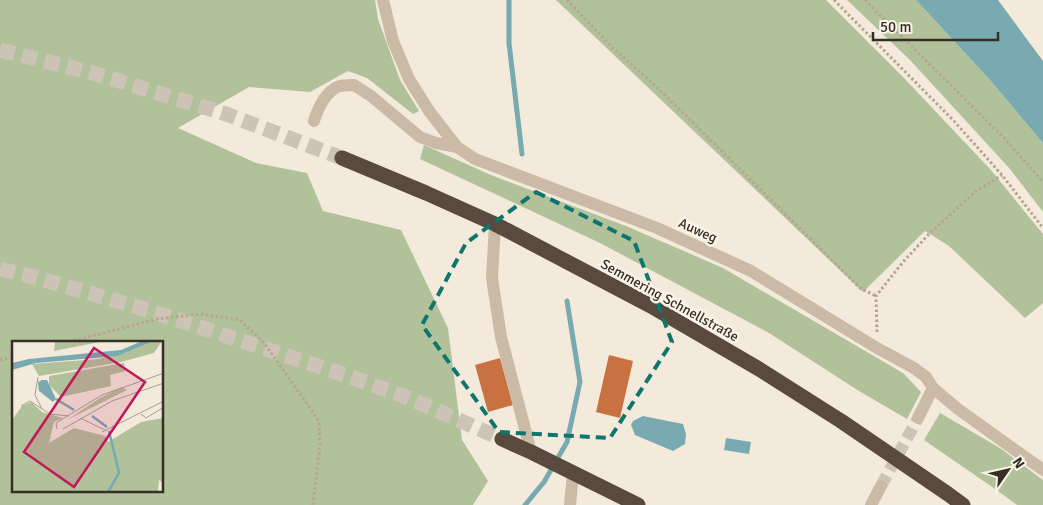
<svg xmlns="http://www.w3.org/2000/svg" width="1043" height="505" viewBox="0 0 1043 505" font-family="Signika,sans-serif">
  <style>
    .green { fill: #b1c29a; fill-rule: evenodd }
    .water { fill: #79a9b1 }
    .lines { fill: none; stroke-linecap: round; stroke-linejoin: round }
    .stream { stroke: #79a9b1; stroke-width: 5 }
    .building { fill: #ca7141 }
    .minor-tunnel { stroke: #cdc4b7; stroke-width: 12; stroke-dasharray: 12 6; stroke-linecap: butt }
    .highway-tunnel { stroke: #cdc4b7; stroke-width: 15; stroke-dasharray: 15 8; stroke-linecap: butt }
    .path { stroke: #b7a591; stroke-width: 3; stroke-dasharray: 2.5 2.5; stroke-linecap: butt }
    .minor { stroke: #cbbba6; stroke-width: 12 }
    .highway { stroke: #59493e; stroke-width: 15 }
    .marked { fill: none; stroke: #0f766e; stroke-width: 4; stroke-dasharray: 10 6; stroke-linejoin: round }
    .labels { text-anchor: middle; stroke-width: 5; stroke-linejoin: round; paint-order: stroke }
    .street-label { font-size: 14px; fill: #372e28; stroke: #faf4e8 }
    .inset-river { fill: none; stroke: #79a9b1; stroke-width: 2.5 }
    .inset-road { fill: none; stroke: #a89f93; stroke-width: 1 }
    .view { fill: #c2185b; fill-opacity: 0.15; stroke: #c2185b; stroke-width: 2.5 }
    .inset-edge { fill: none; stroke: #372e28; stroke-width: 2.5 }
  </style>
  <rect width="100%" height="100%" fill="#f3eadb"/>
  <!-- green -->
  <path class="green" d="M0,0h375l3,19 22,61 19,31 -6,3 -46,-36 -19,-7 -38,21 -61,-5 -71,41 78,35 51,10 16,38 78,19 47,98 14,112 26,41 -15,24h-473zM14,342h148v149h-148z
    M556,0h270l78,78 86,91 53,65v69l-18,15 -76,-72 -24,-15 -62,61z
    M847,0h69l74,80 53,63v69l-33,-43 -100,-109z
    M424,145l67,30 135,51 97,42 180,105 18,19 -14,27 -48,-28 -90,-58 -169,-90 -180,-84z
    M940,413l60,35 43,32v25h-26l-19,-14 -74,-51z"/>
  <!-- water -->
  <path class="water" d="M916,0h82l45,61v82l-53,-63z
    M643,416l40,8 3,10 -1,10 -12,7 -38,-16 -4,-10 2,-4z
    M726,438l25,4 -2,12 -25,-4z"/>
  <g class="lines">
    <!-- stream -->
    <path class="stream" d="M509,0v43l13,111
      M525,505l19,-23 23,-40 13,-60 -13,-81"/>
  </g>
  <!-- building -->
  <path class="building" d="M609,355l24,6 -13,57 -24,-6z
    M500,358l13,47 -25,7 -13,-47z"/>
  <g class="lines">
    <!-- minor-tunnel -->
    <path class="minor-tunnel" d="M881,486l37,-68"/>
    <!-- highway-tunnel -->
    <path class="highway-tunnel" d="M0,50l93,23 133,41 116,44
      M0,269l34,8 117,34 200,66 55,20 96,42"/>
    <!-- path -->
    <path class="path" d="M567,0l45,47 48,43 200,198 16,8
      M834,0l120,121 48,54 41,53
      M865,0l140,139 38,43
      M877,332l-1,-36 27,-34 26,-28 46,-42 27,-17
      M69,342l88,-23 43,-5 40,6 25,24 54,77 1,23 -7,61
      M0,360l14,-3"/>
    <!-- minor -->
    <path class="minor" d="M383,0l10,41 16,38 20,32 28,36 18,12 182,69 94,43 126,77 37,20 12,9 7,11 25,21 85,61
      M314,121c4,-13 10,-27 23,-34 5,-2 12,-2 17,-2l17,11 49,41 16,6 21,4
      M495,224l-3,54 9,59 30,115
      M918,418l15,-30
      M570,505l3,-32
      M871,505l10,-19"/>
    <!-- highway -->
    <path class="highway" d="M342,158l84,35 69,31 156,82 108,63 82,52 107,73 15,11
      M502,439l29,13 107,53"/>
  </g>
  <!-- marked area -->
  <path class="marked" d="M536,192l98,49 38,101 -62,96 -111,-6 -77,-107 44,-82z"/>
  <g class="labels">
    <!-- street labels -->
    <g class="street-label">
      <text transform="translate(698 230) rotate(24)" y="5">Auweg</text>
      <text transform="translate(670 300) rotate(29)" y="5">Semmering Schnellstraße</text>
    </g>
  </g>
  <!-- overview -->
  <g transform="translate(12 341)">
    <rect width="151" height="151" fill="#f3eadb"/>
    <path d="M43,0h50l-51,10zM141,0h9l-8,12 -33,9 -82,14 -7,-12 67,-5zM112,22l1,8 -15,4 1,11 -50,11 -12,-12v-9zM110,46l5,3 -60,30 33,-22zM19,61l11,10 21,6 -9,4 -5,21 25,-15 31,8 3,6 33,-20 22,-4v65l-4,-3 -1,12h-146v-72l10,-14z" fill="#b1c29a"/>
    <path d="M130,0h11l-36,15 -81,7 -24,7v-7l17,-4 92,-9zM30,39h5l9,19 -3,3 -14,-11 -1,-9z" fill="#79a9b1"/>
    <path class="inset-river" d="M44,58l18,11M80,75l15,11M96,151l11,-19 -10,-42"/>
    <path class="inset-road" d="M26,36l-3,18 7,14M9,65l9,-5 20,13 19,2M129,73l5,4 18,-11M68,77l25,12M45,88l-1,-6 46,-28 62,-22M51,88l49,-28 52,-18M90,91l62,-31"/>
    <path class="view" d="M82,7l51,34 -71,105 -50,-35z"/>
    <rect width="151" height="151" class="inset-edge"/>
  </g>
  <!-- north arrow -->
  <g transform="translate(1008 470) rotate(56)" stroke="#faf4e8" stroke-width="4" paint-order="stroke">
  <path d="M0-4L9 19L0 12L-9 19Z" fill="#372e28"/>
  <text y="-8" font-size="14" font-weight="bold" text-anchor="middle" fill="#372e28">N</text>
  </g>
  <!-- scale -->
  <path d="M873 32v8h125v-8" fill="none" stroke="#372e28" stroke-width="2.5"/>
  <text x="880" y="32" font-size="15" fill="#372e28" stroke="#faf4e8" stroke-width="4" paint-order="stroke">50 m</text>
</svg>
